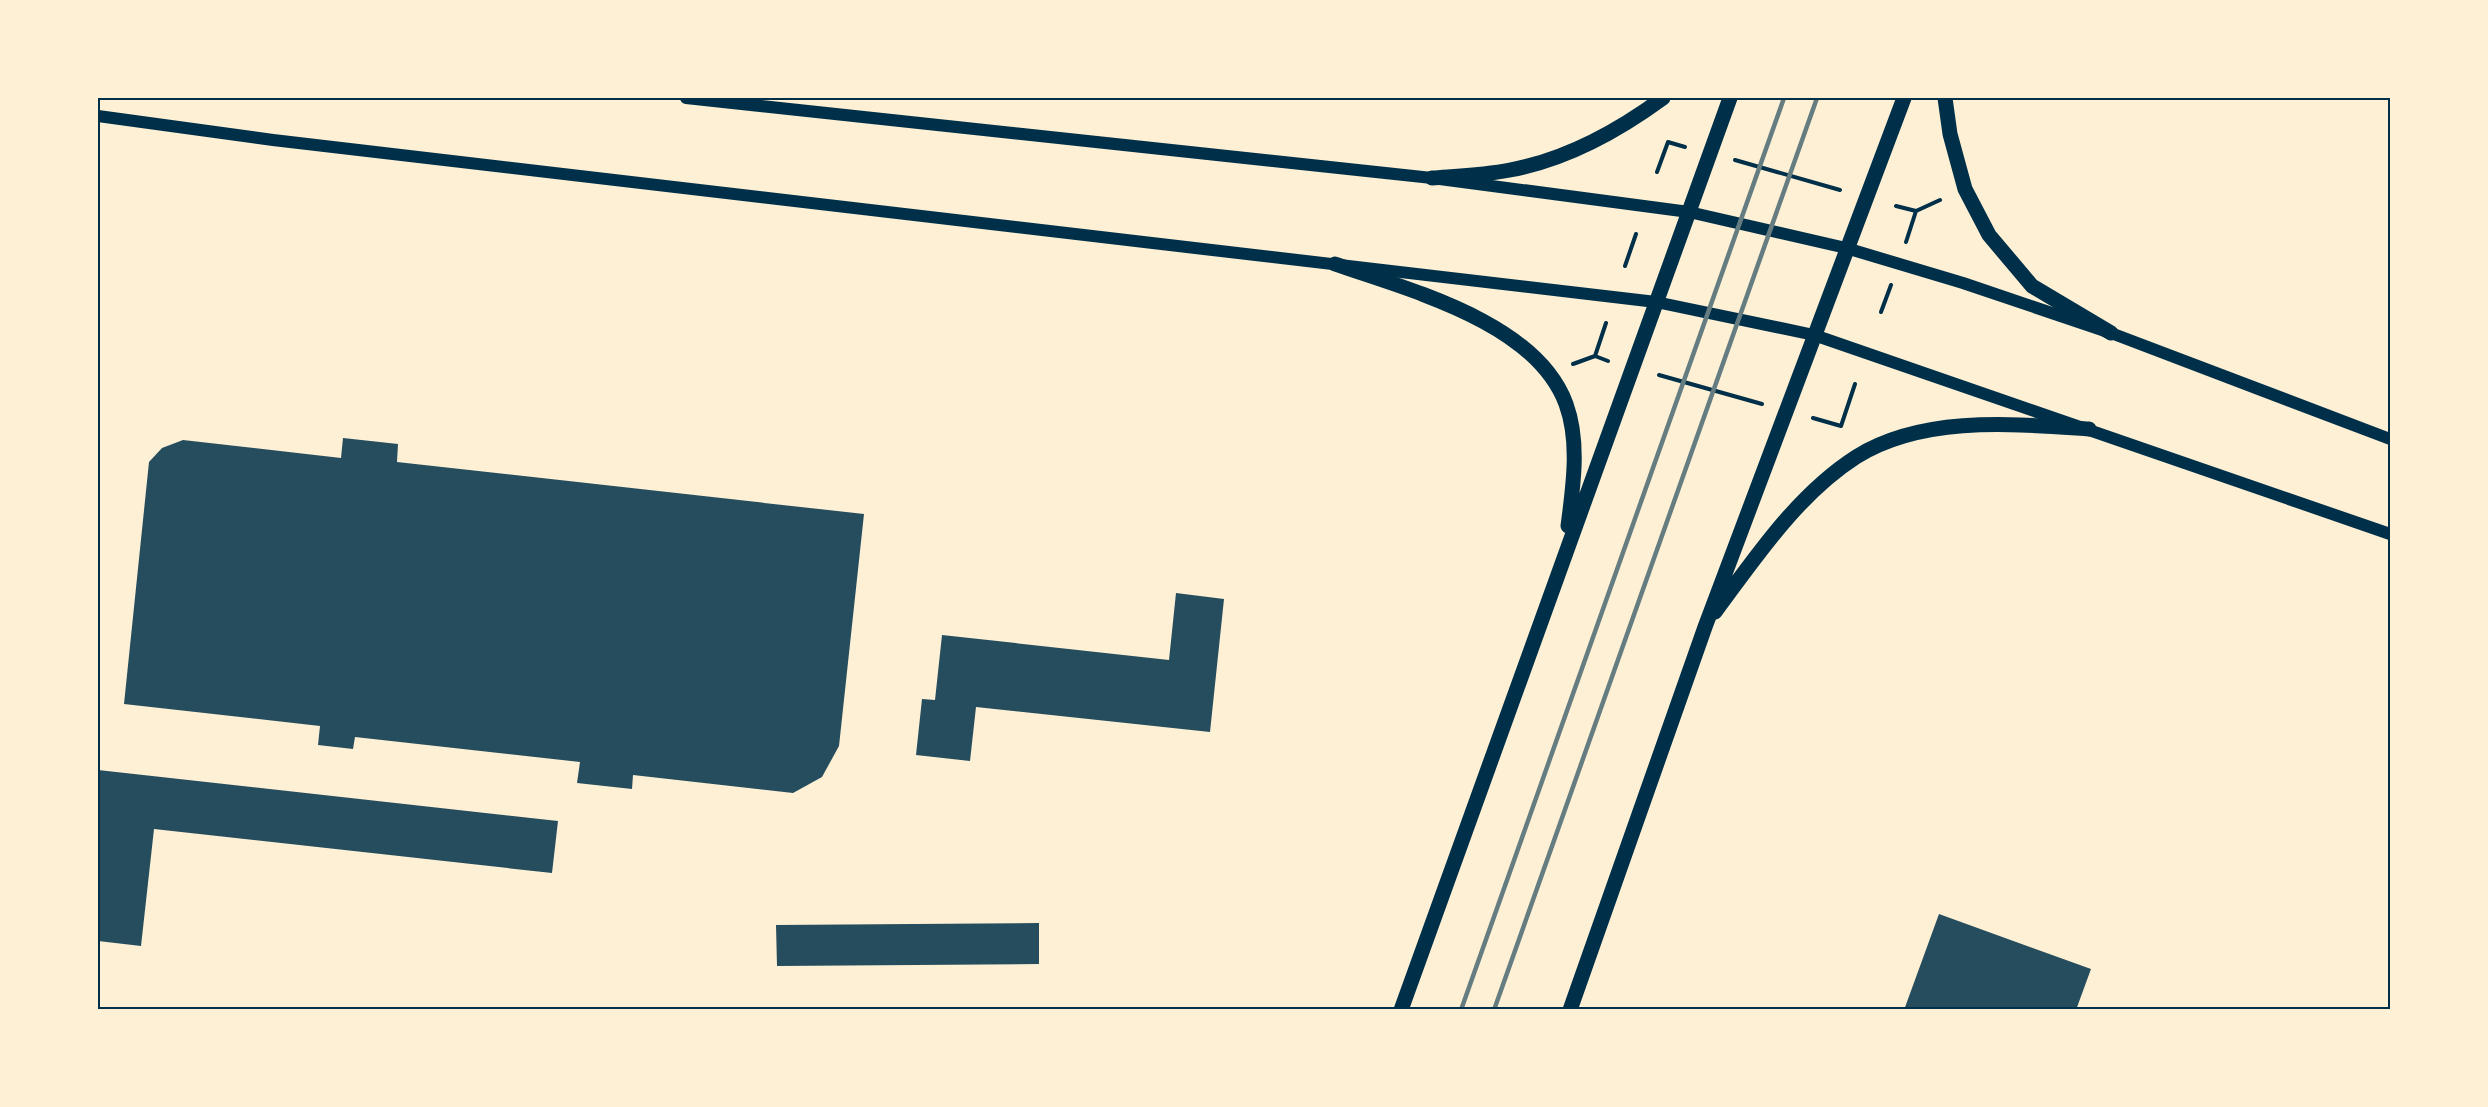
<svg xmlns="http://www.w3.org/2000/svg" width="2488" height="1107" viewBox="0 0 2488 1107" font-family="Rubik,sans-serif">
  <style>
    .building { fill: #264d5e }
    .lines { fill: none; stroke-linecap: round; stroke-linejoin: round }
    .path { stroke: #003049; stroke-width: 4 }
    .secondary { stroke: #003049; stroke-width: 12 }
    .primary { stroke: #003049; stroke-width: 15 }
    .rail { stroke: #657d81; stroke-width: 4.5 }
    .neatline { fill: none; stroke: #003049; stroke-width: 2 }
  </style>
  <rect width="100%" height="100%" fill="#fdf0d5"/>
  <!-- building -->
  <path class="building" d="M343,438l55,6 -1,18 467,52 -25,232 -17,31 -29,16 -160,-18 -1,14 -55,-6 3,-21 -225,-25 -2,12 -35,-4 2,-19 -196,-22 25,-242 13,-14 21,-8 158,18z
    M1176,593l48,6 -14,133 -234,-25 -6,54 -54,-6 6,-56 13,1 7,-65 227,25z
    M98,770l460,51 -6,52 -398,-44 -13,117 -43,-5z
    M1939,914l152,55 -15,41h-172z
    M1039,923v41l-262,2 -1,-41z"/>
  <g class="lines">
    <!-- path -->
    <path class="path" d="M1735,160l105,30
      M1657,172l11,-30 17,5
      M1896,206l20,5 -10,31
      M1916,211l24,-11
      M1625,266l11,-32
      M1881,312l10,-27
      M1606,323l-11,33 13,5
      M1573,364l22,-8
      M1659,375l103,29
      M1813,418l28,8 14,-42"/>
    <!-- secondary -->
    <path class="secondary" d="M686,98l746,80 257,34 157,36 117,35 148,50 279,106
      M98,116l175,24 1383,162 158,33 576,199"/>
    <!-- primary -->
    <path class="primary" d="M1945,98l5,36 15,55 24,46 43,51 79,47
      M1432,178c26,-2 52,-3 78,-8 55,-10 108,-39 153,-72
      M1335,264c74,26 201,58 231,140 14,38 7,83 2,122
      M1715,612c41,-55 82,-117 141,-155 67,-42 158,-33 233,-28
      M1401,1010l329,-912
      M1570,1010l135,-383 199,-529"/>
    <!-- rail -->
    <path class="rail" d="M1461,1010l323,-912
      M1494,1010l323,-912"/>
  </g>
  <!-- border -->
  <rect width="2488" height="1107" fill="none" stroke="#fdf0d5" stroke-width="198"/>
  <rect x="99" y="99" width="2290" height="909" class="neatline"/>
</svg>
